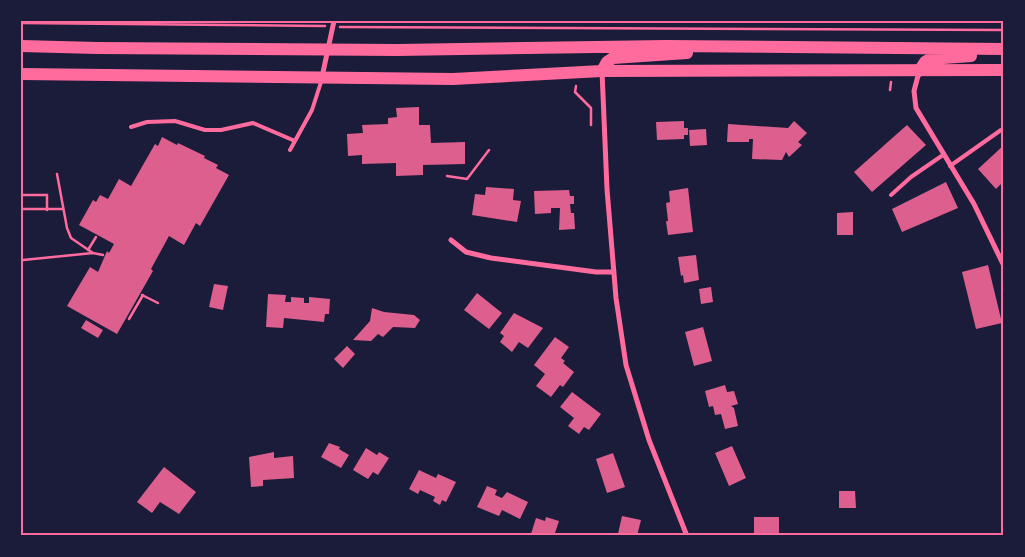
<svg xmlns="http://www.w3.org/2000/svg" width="1025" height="557" viewBox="0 0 1025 557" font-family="Manrope,sans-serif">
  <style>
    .building { fill: #dd5f8e }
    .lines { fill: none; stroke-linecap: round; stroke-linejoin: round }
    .path { stroke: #ff6b9d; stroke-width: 2.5 }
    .service { stroke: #ff6b9d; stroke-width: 4 }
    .minor { stroke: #ff6b9d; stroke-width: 5 }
    .primary { stroke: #ff6b9d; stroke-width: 12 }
    .neatline { fill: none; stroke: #ff6b9d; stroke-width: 2 }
  </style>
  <rect width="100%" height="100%" fill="#1b1b3a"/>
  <!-- building -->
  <path class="building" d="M419,107v18h11l1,18 34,-1v22l-42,1v10l-27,1v-13l-34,1v-9l-14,1 -1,-22 16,-1 -1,-8 26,-1v-6l9,-1 -1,-9z
    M684,121v7h4v7h-4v4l-27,1 -1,-18z
    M794,121l13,12 -9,9 4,3 -13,12 -3,-5 -4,8 -30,-1 1,-20h-4v3h-22l1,-18 60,4z
    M907,125l19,20 -54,47 -18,-20z
    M706,129l1,16 -17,1 -1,-16z
    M162,137l15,8 1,-2 27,13 -1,2 14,7 -2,3 13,7 -29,51 -4,-3 -12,22 -15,-9 -18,33 2,2 -36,63 -50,-28 23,-39 8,5 9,-21 2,2 5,-9 -35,-19 14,-25 3,2 4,-7 8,4 11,-20 12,7 24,-42 3,2z
    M1004,145v36l-8,8 -18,-20z
    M946,182l12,26 -56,24 -10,-23z
    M486,187l28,2 -1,11 8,1 -4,21 -45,-7 3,-21 10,1z
    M688,188l5,44 -25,3 -2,-14h2l-2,-18 4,-1 -1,-11z
    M569,190l1,6h4v8h-4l1,9h3l1,16 -16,1 1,-22h-9v5l-16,1 -1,-23z
    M853,212v23h-16v-22z
    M696,255l3,25 -15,3 -1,-8 -2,1 -3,-19z
    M988,265l14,58 -26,6 -14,-57z
    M214,284l14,2 -5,24 -14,-3z
    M711,287l2,15 -12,2 -2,-15z
    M477,293l25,20 -13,16 -25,-19z
    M268,294l18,1 -1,7h6v-5l13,1v5h5v-6l21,2 -1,15h-4l-1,8 -40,-4 -1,10 -17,-1z
    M372,308l12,4 30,3 6,5 -5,8 -22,-1 -10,10 -5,-3 -7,7 -18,-1 17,-19z
    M514,313l29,15 -15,20 -9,-6 -7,10 -12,-10 4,-6 -4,-3z
    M86,320l17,10 -5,8 -17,-10z
    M703,327l9,34 -18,5 -9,-34z
    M555,337l14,10 -8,11 4,3 -2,2 11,9 -11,15 -3,-2 -9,12 -15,-11 9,-12 -11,-9z
    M347,346l8,8 -12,14 -9,-9z
    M725,385l2,7 7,-1 4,13 -7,2 3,2 4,18 -13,3 -4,-15 -6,1 -2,-9 -4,1 -4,-16z
    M572,392l29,22 -12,16 -5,-3 -5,7 -11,-8 6,-8 -14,-11z
    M329,443l11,4 -1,2 10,6 -8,13 -20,-11z
    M732,446l14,32 -17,8 -14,-33z
    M366,448l11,7 2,-3 10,6 -11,17 -5,-3 -5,7 -15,-9z
    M274,452v6l19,-2 1,22 -31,2v6l-12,1 -2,-30z
    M613,453l12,34 -18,6 -11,-34z
    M164,467l32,25 -17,22 -19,-12 -8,11 -15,-11z
    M419,470l17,8 2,-4 18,8 -10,20 -4,-2 -2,5 -7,-4 2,-4 -15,-7 -2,4 -9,-5z
    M487,486l10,4 -2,5 7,3 5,-6 21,10 -8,17 -18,-9 -3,6 -22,-9z
    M839,491h16l1,17h-17z
    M622,516l19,4 -4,16 -19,-2z
    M546,517l13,4 -5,15 -23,-2 5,-16 9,3z
    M754,517h25v19h-25z"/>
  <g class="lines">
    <!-- path -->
    <path class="path" d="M21,23l304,3
      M340,27l664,3
      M576,86l-1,6 16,16v17
      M890,90l1,-8
      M57,174l10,54 4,10 22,15
      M447,176l20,3 22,-29
      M21,195h26v15
      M22,209h41
      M88,250l8,-13
      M23,260l70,-7 10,2
      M142,295l16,8
      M129,319l14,-24"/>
    <!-- service -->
    <path class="service" d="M131,127l16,-5 28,-1 30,9h16l32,-7 42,18
      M290,150l22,-40 10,-31
      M950,166l51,-36
      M891,195l20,-18 32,-22"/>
    <!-- minor -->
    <path class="minor" d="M602,71l5,118 9,109 10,67 23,75 38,96
      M919,72l-5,19 2,17 58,96 30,62
      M322,77l12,-56
      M451,240l15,12 25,6 105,14h18"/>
    <!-- primary -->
    <path class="primary" d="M21,46l76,2 300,2 269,-4 338,3
      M602,71l5,-9 6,-4 74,-5
      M919,71l6,-9 5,-3 41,-3
      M21,74l432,5 149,-8 402,-1"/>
  </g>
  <!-- border -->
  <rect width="1025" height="557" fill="none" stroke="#1b1b3a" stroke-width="45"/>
  <rect x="22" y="22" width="980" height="512" class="neatline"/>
</svg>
